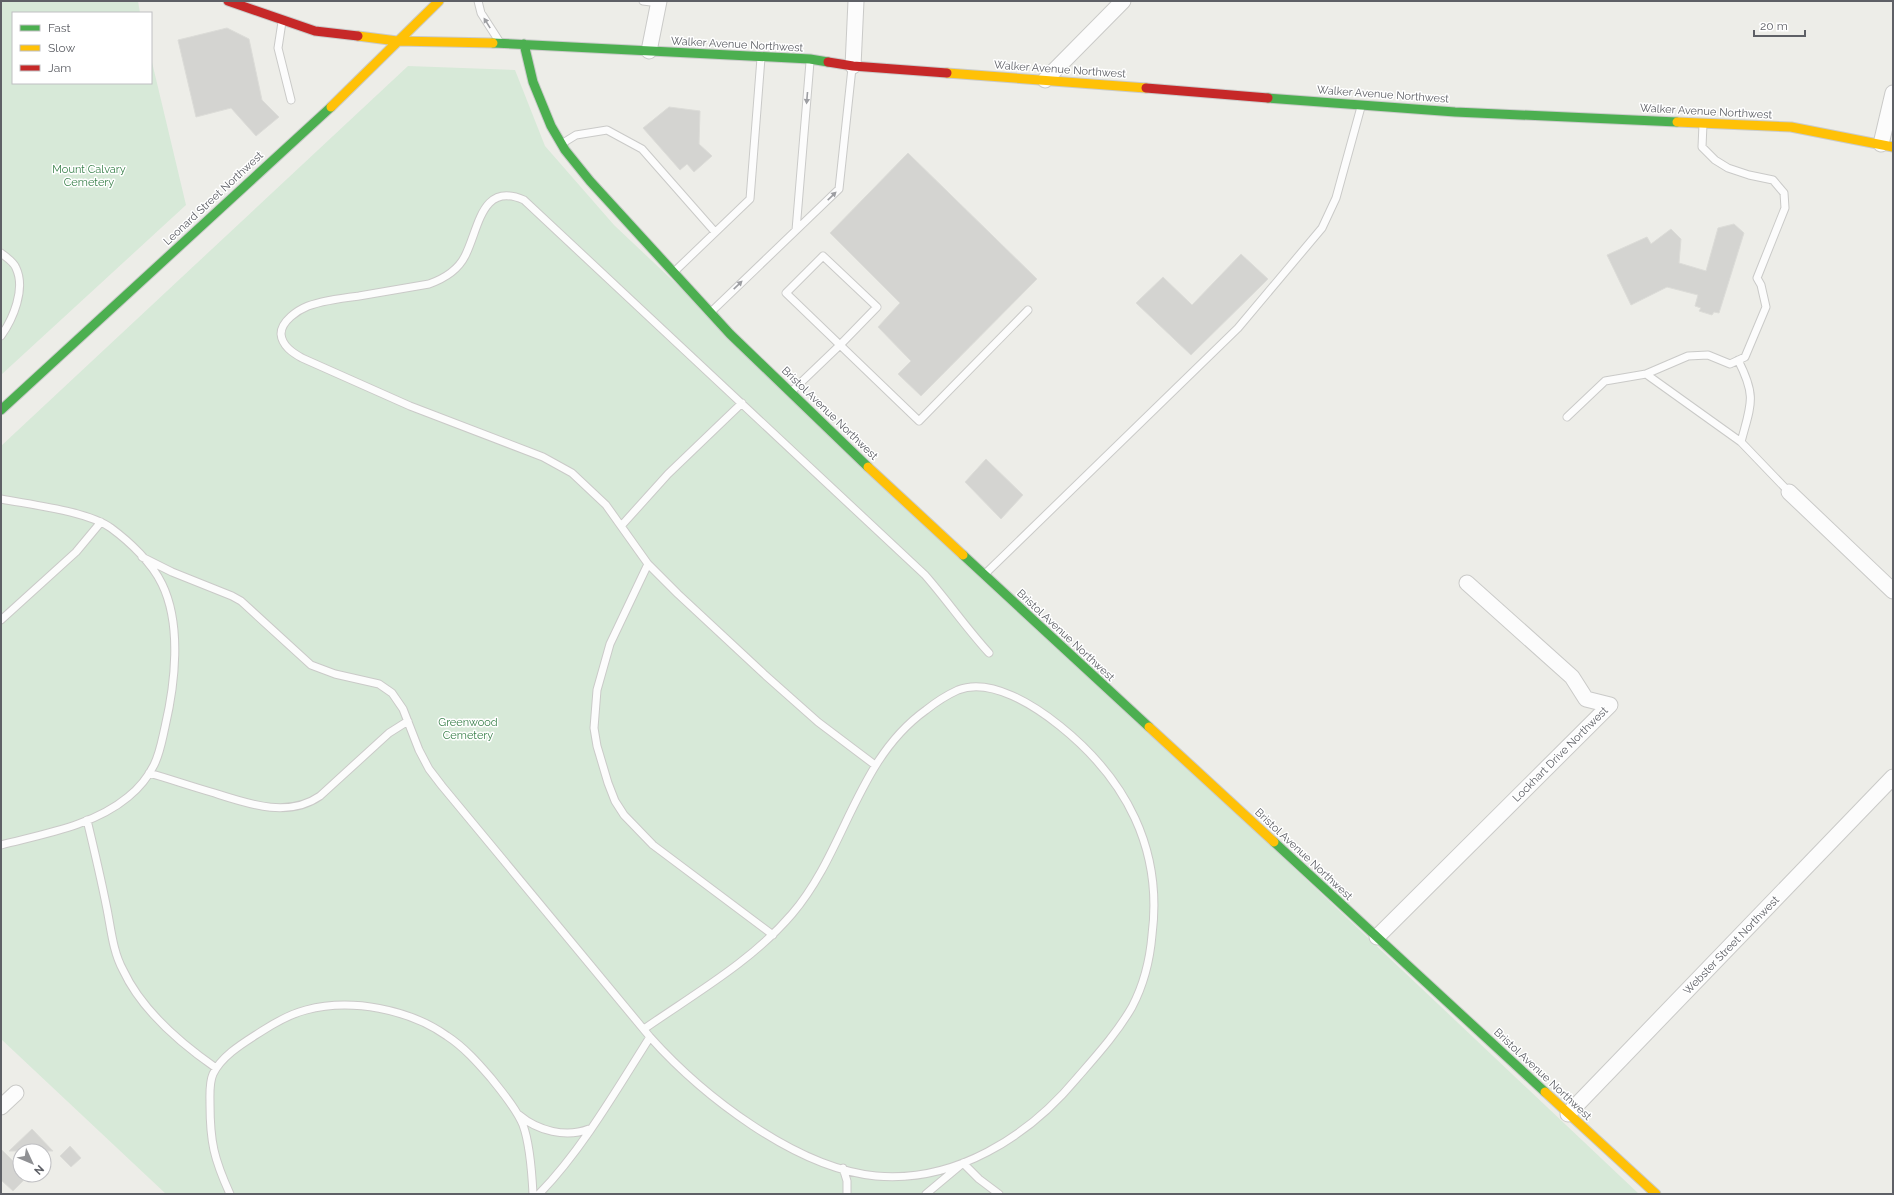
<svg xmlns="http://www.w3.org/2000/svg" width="1894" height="1195" viewBox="0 0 1894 1195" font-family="Raleway,sans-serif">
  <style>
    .green { fill: #d7e9d8 }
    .building { fill: #d4d4d1; stroke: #dcdcd8 }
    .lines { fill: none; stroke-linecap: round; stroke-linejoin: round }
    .lane-casing { stroke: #cacac8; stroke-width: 9 }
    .street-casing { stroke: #cacac8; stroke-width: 17 }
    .fast-casing { stroke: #cacbca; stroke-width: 11 }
    .slow-casing { stroke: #cacbca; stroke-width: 11 }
    .jam-casing { stroke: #cacbca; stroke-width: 11 }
    .lane { stroke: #fcfcfc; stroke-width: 7 }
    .street { stroke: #fcfcfc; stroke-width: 15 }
    .fast { stroke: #4caf50; stroke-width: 9 }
    .slow { stroke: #ffc107; stroke-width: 9 }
    .jam { stroke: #c62828; stroke-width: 9 }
    .oneway { fill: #9d9ea2 }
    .labels { text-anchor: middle; stroke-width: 3; stroke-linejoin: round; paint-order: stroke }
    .street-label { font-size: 11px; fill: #5e6066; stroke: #fff }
    .park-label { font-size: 11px; fill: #3a814b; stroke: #fff }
  </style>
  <rect width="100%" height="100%" fill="#edede8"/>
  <!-- green -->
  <path class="green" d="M1,1h137l2,12h-127v70h138v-25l35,147 -185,170z
    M408,66l107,4 30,76 69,79 1025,969h-1473l-165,-155v-593z"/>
  <!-- building -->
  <path class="building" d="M227,28l22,11 13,61 17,17 -23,19 -25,-28 -35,9 -18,-77z
    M669,107l31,4 -1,33 13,12 -18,16 -7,-8 -7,6 -37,-42z
    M908,153l129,126 -116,117 -23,-22 13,-13 -33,-34 22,-24 -70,-70z
    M1734,224l10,9 -25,80 -5,-1 -2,3 -13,-4 2,-3 -6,-2 3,-11 -31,-8 -36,18 -24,-50 40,-18 4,7 20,-15 10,10 -2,24 27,8 12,-43z
    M1241,254l27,25 -77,76 -55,-52 27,-26 29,28z
    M986,459l37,36 -22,24 -36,-37z
    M32,1129l21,22h-44z
    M70,1146l11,12 -10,9 -11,-11z
    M1,1149l19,19v7l8,1 -15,15 -12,-11z"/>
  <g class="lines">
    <!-- lane casing -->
    <g class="lane-casing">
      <path id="lane" d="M478,1l3,12 18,28
        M643,1l16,2
        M282,22l-4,26 13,52
        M1703,124l-1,23 13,13 13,8 21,7 24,5 11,13 1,15 -28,70 4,7 5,22 -21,50 -15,7 -22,-9 -20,1 -42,18 95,68 48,50
        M563,143l13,-8 31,-5 35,19 73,83
        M796,230l14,-168
        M1,253c5,4 13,9 15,15 10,21 -3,51 -15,68
        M823,256l54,51 -37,38 -54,-52z
        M675,271l75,-72 11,-141
        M712,311l127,-122 13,-121
        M1738,360c19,37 13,44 3,82
        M792,391l48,-46 79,76 109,-111
        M1567,417l38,-36 41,-7
        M1,499c31,6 86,12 110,29 19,14 41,35 51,56 20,41 13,100 3,143 -3,13 -5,26 -11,38 -6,12 -16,24 -26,32 -35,29 -85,37 -127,48
        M622,525l46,-51 74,-71
        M142,557l30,15 60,24 9,5 70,64 24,9 44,10 13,9 11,16 16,41 10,19 13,17 208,251c52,58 145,131 226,139 79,7 152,-39 201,-98 20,-23 40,-45 55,-71 11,-21 18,-48 20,-72 11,-86 -26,-156 -92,-209 -25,-20 -69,-49 -102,-36 -11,5 -22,12 -32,20 -70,50 -80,141 -134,204 -41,48 -98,80 -148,115
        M648,564l-38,80 -13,46 -3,38 3,18 11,37 7,18 9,14 29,30 120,90
        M985,574l253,-246 84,-100 14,-30 25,-91
        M1,620l75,-68 25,-30
        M875,765l-57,-43 -54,-48 -86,-80 -30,-30 -42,-59 -34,-32 -29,-16 -133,-51 -108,-48c-9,-5 -20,-12 -21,-24 0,-13 17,-24 27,-28 16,-6 34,-8 51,-10 23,-4 47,-8 70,-12 14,-5 29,-14 36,-28 14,-27 16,-75 59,-56l401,375c22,25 41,53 64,78
        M149,773c21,6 41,13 62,19 35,11 76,27 109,4l69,-63 19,-12
        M87,820c7,29 14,59 20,89 4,20 6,43 16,61 19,41 57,73 93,98
        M519,1115c19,16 47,23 70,14
        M843,1168l4,13v13
        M230,1194c-16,-35 -20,-52 -20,-90 0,-10 -1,-21 3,-30 9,-19 32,-32 49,-43 14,-9 28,-17 44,-21 45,-12 103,-1 141,26 17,11 31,27 44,42 11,14 25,30 32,47 7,19 9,49 10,69
        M539,1194c43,-44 78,-105 111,-157
        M926,1194l37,-31 16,16 20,15"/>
    </g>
    <!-- street casing -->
    <g class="street-casing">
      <path id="street" d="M649,51l10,-50
        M853,66l3,-65
        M1045,80l78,-79
        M1881,144l12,-51
        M1789,492l104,99
        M1377,937l233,-232 -24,-6 -14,-22 -105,-94
        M1,1107l15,-14
        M1568,1114l325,-337"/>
    </g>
    <!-- fast casing -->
    <g class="fast-casing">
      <path id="fast" d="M493,43l317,16 18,3
        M524,44l9,38 18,44 14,24 25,31 140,153 138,133
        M1268,98l187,14 222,10
        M1,410l330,-303
        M963,555l186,172
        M1274,842l271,250"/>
    </g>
    <!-- slow casing -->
    <g class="slow-casing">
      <path id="slow" d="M358,36l39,5 96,2
        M947,73l199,15
        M331,107l108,-106
        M1677,122l114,5 102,20
        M868,467l95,88
        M1149,727l125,115
        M1545,1092l111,102"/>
    </g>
    <!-- jam casing -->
    <g class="jam-casing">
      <path id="jam" d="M228,1l87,30 43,5
        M828,62l25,4 94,7
        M1146,88l122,10"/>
    </g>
    <!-- lane -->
    <use href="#lane" class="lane"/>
    <!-- street -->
    <use href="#street" class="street"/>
    <!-- fast -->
    <use href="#fast" class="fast"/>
    <!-- slow -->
    <use href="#slow" class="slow"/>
    <!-- jam -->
    <use href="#jam" class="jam"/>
  </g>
  <!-- one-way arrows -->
  <defs><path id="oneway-solid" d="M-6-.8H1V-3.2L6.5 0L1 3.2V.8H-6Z"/></defs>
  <g class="oneway">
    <use href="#oneway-solid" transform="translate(487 23) rotate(-122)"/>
    <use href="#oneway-solid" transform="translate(807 98) rotate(95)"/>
    <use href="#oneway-solid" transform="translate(832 196) rotate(-44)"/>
    <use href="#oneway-solid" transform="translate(738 285) rotate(-44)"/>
  </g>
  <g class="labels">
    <!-- street labels -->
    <g class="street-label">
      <text transform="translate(737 44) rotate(3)" y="4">Walker Avenue Northwest</text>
      <text transform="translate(1060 69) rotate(4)" y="4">Walker Avenue Northwest</text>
      <text transform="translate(1383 94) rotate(4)" y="4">Walker Avenue Northwest</text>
      <text transform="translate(1706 111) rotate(3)" y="4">Walker Avenue Northwest</text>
      <text transform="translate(213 198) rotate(-43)" y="4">Leonard Street Northwest</text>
      <text transform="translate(830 413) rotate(44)" y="4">Bristol Avenue Northwest</text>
      <text transform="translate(1066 635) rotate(43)" y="4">Bristol Avenue Northwest</text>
      <text transform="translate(1560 754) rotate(-45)" y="4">Lockhart Drive Northwest</text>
      <text transform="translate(1304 854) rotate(43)" y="4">Bristol Avenue Northwest</text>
      <text transform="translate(1731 945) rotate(-46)" y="4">Webster Street Northwest</text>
      <text transform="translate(1543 1074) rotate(43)" y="4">Bristol Avenue Northwest</text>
    </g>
    <!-- park labels -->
    <g class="park-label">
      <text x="89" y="173">Mount Calvary<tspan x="89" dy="13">Cemetery</tspan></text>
      <text x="468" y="726">Greenwood<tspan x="468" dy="13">Cemetery</tspan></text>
    </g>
  </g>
  <!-- border -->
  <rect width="1894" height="1195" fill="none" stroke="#5e6066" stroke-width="4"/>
  <!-- legend -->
  <rect x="12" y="12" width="140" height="72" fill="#ffffff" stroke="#bfbfc2"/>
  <rect x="20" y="25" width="20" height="6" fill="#4caf50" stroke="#bfbfc2"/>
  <text x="48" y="32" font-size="12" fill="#5e6066">Fast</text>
  <rect x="20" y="45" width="20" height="6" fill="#ffc107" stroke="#bfbfc2"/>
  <text x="48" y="52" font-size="12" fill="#5e6066">Slow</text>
  <rect x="20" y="65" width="20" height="6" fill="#c62828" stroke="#bfbfc2"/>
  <text x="48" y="72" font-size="12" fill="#5e6066">Jam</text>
  <!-- north arrow -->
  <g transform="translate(32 1163) rotate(134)"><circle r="19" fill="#ffffff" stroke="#bfbfc2"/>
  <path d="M0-3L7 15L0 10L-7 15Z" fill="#909194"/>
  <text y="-6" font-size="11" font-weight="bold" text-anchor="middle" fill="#5e6066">N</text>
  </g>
  <!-- scale -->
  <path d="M1754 30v6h51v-6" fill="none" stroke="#5e6066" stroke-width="2"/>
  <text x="1760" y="30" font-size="12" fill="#5e6066" stroke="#ffffff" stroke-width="3" paint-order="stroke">20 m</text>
</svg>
